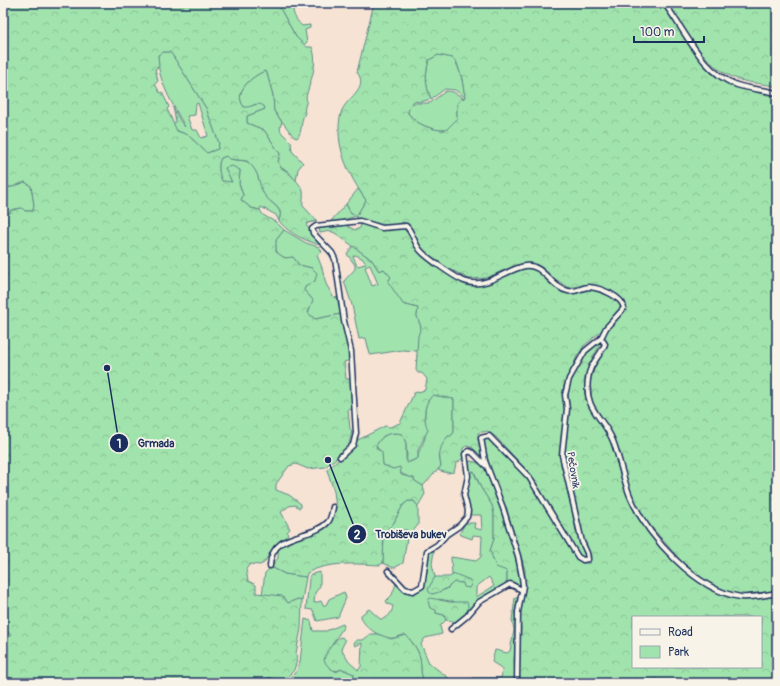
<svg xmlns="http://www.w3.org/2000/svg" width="780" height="686" viewBox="0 0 780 686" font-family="Pangolin,sans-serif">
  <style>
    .green { fill: #a1e3ad; stroke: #5e8986; fill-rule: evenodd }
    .forest { fill: url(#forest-crowns); stroke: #5e8986; fill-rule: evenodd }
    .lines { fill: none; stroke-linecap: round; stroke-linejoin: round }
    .street-casing { stroke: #1b2f5e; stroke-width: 7 }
    .street { stroke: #f7f3e8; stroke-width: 4 }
    .labels { text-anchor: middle; stroke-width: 3.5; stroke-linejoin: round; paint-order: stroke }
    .street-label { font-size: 10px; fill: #1b2f5e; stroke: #f7f3e8 }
    .leader { fill: none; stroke: #1b2f5e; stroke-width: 1.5 }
    .callout-dot { fill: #1b2f5e; stroke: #f7f3e8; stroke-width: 1.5 }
    .mark-label { font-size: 12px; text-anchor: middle; font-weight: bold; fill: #fff }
    .callout-label { font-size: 11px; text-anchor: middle; font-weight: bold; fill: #1b2f5e; stroke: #f7f3e8; stroke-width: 3.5; stroke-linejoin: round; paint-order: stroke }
  </style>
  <defs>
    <pattern id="forest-crowns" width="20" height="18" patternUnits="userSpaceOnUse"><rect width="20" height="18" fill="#a1e3ad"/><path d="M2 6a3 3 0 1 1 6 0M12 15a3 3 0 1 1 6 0" fill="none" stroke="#8ac397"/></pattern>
  </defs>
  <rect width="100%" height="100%" fill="#f6e3d4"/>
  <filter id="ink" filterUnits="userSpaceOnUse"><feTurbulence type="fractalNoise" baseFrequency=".025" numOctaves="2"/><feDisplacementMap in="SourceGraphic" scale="8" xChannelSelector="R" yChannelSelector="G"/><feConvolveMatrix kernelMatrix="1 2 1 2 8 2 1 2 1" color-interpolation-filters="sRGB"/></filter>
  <g filter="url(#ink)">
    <!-- green -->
    <path class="green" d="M277,3h16c-1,10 2,16 9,23l8,-1v3l-5,2 2,12 -3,3 -8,-8z
      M163,52h7l3,4 33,52 13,35 -1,6 -11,4c-6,-5 -11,-11 -17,-16 -7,-6 -13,-3 -18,-13l4,-2 -3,-15 7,14 5,6c-11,-21 -29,-48 -27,-73zM198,103l10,33 -7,2 -4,-8h-5l-5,-14 8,-1 1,-11z
      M438,55l15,3c8,11 10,26 12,39l-10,-7 -10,-1 -14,10c-6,-14 -6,-24 -2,-39z
      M265,71l2,2 6,22 1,16 8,11 -2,5 1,5 10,10 1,9 11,12 -5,6 -2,12 -8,-10 -7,-3 -3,-6 2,-8 -16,-24 -17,-7v-7l18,-7 -9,-5 -8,4 -4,-1c-12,-15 8,-31 21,-36z
      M446,91l7,1 9,5 -5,7v15l-11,11c-13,1 -31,-6 -38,-17l1,-6 4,-4h17z
      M226,156c7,7 17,2 23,7 12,9 9,24 18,35 4,5 10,7 13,14 1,3 0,5 -1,9l-3,-6 -15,-8 -1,3 -9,-2 -10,-8 2,-5 -4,-11 1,-14 -14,-2 6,15 -10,-2c-3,-7 -5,-16 -1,-23z
      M25,182l6,4 3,19 -1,6h-8l-4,-3 -10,2 -1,3 -7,2v-28h9z
      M358,189l8,11 -9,15 -6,-1 -5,-10z
      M284,230l22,13 13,4 3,5 -5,3 5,13 4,16 8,14 4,-1 3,17 -26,5 -7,-6 4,-14 -8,-9 1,-3 10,-6 -3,-13 -13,-3 -6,-8c-13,3 -19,-4 -17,-17z
      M353,246l19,14 7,11 5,-2 7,8 -2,3 14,24 15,4 -1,8 4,11 -4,24 -14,-1 -33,5 -4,-17 -7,1 -7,-34 -8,-24 11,-12v-4l-8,-11zM356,255l7,4 3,5 -9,2 -4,-10zM370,265l8,19 -6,2 -7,-19z
      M433,395l21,4v33l-15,23 2,11 -18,20c-11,-7 -28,-17 -40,-21l-2,-13 -5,-6c5,-11 14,-15 26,-12l4,9v17l4,2 8,-4c0,-9 6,-13 7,-21 2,-15 -5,-31 8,-42z
      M473,471l8,17 11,17 2,9v25l-4,12 17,20v11l-39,31 -13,-11 -16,-3 -3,14 8,2 2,5 -6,6 2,8 -17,4 -4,6 8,19 26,20h-29c-7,-7 -4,-16 -6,-25 -2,-9 -8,-16 -14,-23 -6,0 -11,4 -16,3 -10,0 -29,-13 -29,-23l8,-6 11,10c8,0 12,-6 13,-13l-5,-2 -2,-3 6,-6 5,-14 16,11 6,-1 6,-8 2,-29 3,-4 4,1 -2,13 3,13 -6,12 3,5 15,-5 7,-7 9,1 6,5 -14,-14 -3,1 -1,-18 25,4 5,-4 1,-21 -9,-1 -1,4 -11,-4 -1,-2 5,-10h10l-1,5 8,2 -1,-15h-12l-4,-21 3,-22zM489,577l5,9 -18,11v-10z
      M408,501h6l4,5v19l-11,13 -4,25 -9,5 -11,-5 1,-30 9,-9 10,-19zM397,530h10l1,5 -11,2z
      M271,567l14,7 21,3 -4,24 -4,-2 -10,4 -4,-4 -22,-4 3,-22z
      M320,572v14l-5,7 -1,10 7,-2 2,4h3l3,-6 15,-7 2,6 -8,19 -21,4 -4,-11 -7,-1 3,-30 1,-4z
      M515,598h3l-3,14 2,21 -3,27 1,23h-44l2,-5h28l2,-9 -11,-7 3,-12 12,3 3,-2 4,-21 -2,-10z
      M305,619l6,2 2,10h13l17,-7 1,2 -19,30 11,16 6,-3 12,5v4l-6,5h-61l10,-13 3,-8z
      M3,628l8,7 -3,3 -5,1z
      M3,674l16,9h-16z"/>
    <!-- forest -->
    <path class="forest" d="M3,3h274l19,34 11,10h5c7,17 -2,34 -6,50 2,6 -3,10 -1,16 -5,8 -2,19 -8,25l-3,-1 -20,-26 -1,-16 -6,-22 -2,-2c-13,5 -33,21 -21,36 8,1 13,-6 20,-1l1,3 -18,7v7l17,7 16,24 -2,8 3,6c7,3 20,16 22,23 1,5 -1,10 0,15l14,15 -9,2 -2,2 17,21c-16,-5 -33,-11 -44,-25 1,-4 2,-6 1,-10 -3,-6 -10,-9 -14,-14 -10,-13 -3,-22 -19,-36l-18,-2 -3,-3 -5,2c-4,7 -2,16 1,23l10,1 -7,-14 7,-2 8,4 -1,14 4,11 -2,5 10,8 9,2 3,5 14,8 7,7 -8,10v12l9,6 8,-1 6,8 13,3 5,5 -2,8 -10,6 -1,3 9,10 -5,13 7,6 26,-5 10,46 -7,2 2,17h5l2,30 -5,1 2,19 2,2 -4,18 -23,18 -17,2 -12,-5 -7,2 -13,18v6l13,5 12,9v3l-2,1 -4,-3 -6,1 -8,6 9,17 -3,3 1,3 -14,11 -10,17 -4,2 -10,-1 -4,5 2,12 8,4v8l26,3 6,7 10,-4 4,2 -1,28 -5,24 1,7 -3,10 -12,13 -11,-4 -20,4h-232l-16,-9v-10l5,-4 -3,-9 -2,1v-13l5,-1 3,-3 -8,-7v-413l7,-2 1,-3 11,-2 3,3h8l1,-6 -3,-19 -6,-4 -13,5h-9zM163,52h7l3,4 33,52 13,35 -1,6 -11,4 -19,-18 -11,-4 -10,-22 2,-2 -7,-15 -2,1 -5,-9 3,-3 -3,-12 4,-2 -1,-12z
      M374,3h288c18,25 32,60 59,77 15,9 39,13 56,17v494l-22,5h-12l-28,-8 -34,-27 -39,-45 -13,-29 -14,-49 -23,-35 -2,-21 7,-21 9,-16v-7l-3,-4 21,-26 2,-6c-9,-11 -29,-18 -43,-17 -6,1 -9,3 -16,2l-35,-24 -16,2 -30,13 -17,1 -29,-15 -18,-13c-1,-5 -13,-25 -17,-29l-16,4 -32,-8 -1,-2 -19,6 -6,-1 15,-17 5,10 6,1 9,-15c-17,-24 -33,-56 -25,-87 4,-15 29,-24 16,-41zM438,55l15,3 4,5 5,16 3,18 -2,2 -1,-2 -5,7v15l-11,11c-13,1 -31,-6 -38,-17l1,-6 5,-6 6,1 11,-3c-6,-14 -6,-24 -2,-39z
      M667,3h110v84c-12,-4 -25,-3 -37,-7 -37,-12 -51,-48 -73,-77z
      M347,223v3l8,4 5,-2 1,-4 28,7 12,-4c10,6 12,19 21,27 10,9 46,33 60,30 17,-5 31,-15 49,-18l34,26c7,2 12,-2 19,-4 13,-2 30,7 38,17l-22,27 -16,14 -7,10 -8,20 -5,9 -1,11 2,14 -5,37 1,18 9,32 6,35 9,24 -1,2 -6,-4 -47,-79 -35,-38 -9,-6 -9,2v7l5,16 -2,1 -8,-9 -6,-2 -4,2v10l-7,6 -2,8 -7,1 -9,-3 3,-4c-3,-14 -1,-19 7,-30h3l3,-4v-33l-21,-4c-10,9 -10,23 -5,35l-10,20v8l-11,5 -1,-20 -4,-9c-12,-3 -21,1 -26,12l1,3 5,3 1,13 10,4 7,-2 1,8 13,3 1,3 8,5 2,8 -7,12 -4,-5h-6l-5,4 -10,19 -9,9 -1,30 -3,2c-22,-1 -52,-4 -73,8l-1,4 -21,-3 -14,-7 7,-9v-11l22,-13 32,-13 2,-9 2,-3 -2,-18 -7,-21 22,-20 5,-8 31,-16 5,1 10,-4 14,-30 11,-3 2,-11 -5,-6h-4l-2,-3 2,-34 3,-9 -4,-11 1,-8 -15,-4 -15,-22 3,-5 -7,-8 -5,2 -7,-11 -37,-27 -5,-2 -10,2 -1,-6z
      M597,341l4,3c-14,19 -23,46 -9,67 6,11 15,20 19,31 8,23 12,47 23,69 15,31 64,78 98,86 16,4 30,1 45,-2v88h-258l2,-55 -2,-14 6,-30v-14l-19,-63 -12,-25 -11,-40 4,-4 39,39 47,76 10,10h7l1,-7 -11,-25 -15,-67 -1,-18 5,-36 -1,-23 18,-35zM633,617h128v50h-128z
      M470,461l10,2 5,5c15,39 30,77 36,118l-14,-4v-11l-11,-4 -6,-16 4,-12v-25l-2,-9 -11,-17 -7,-17 -6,1 -1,-9z
      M455,574l15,6 1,5 -2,3 -5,-1 -1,-4 -9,-1c-7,7 -13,10 -22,12l-3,-2 -1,-3 7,-12h14z
      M430,598l20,4h17c4,9 -3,13 -9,20l-12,-2 -2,-5 -8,-2v-3l-6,-2 -2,-7z
      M371,634h7l13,5 15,-4c6,7 12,14 14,23 2,9 -1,18 6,25h-78l6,-5v-4l-12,-5c-9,4 -12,0 -18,-8 1,-9 8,-16 14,-23l4,-1 3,4 -4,8 8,13 9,8 3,-3 1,-24 -7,3 -1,-3 2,-3h7z"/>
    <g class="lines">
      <!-- street casing -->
      <g class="street-casing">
        <path id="street" d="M664,3c22,28 37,69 73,82 13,4 27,5 40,8
          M340,457l13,-12 3,-12 -5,-82 -7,-30 -9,-62 -3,-6 -19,-20 -1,-4 4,-3 44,-5 22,7 24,-2c7,6 8,18 15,25 6,7 35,27 43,30 22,9 40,-11 61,-15 18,-3 26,22 43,25 8,2 14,-4 21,-4 11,1 33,9 35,21l-18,20 -5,10
          M270,566c1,-35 41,-26 58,-44 3,-3 4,-10 5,-15
          M388,571l17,18 8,2 9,-5 5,-35 10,-6 10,-11 12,-8 8,-9 1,-6 -4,-16 4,-19 -3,-22 4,-3 4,2 12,12
          M451,629l16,-13 12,-14 31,-18 12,6
          M261,683l9,-2 5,2
          M517,683l1,-71 5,-26 -1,-9 -4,-21 -15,-48 -18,-47 -4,-23 8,-2 40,41 49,80 5,3 5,-1 -1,-6 -5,-11 -20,-87 5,-46 -2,-14 4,-16 16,-28 16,-13 4,6c-5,13 -16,20 -17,35 -4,32 15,37 25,62 7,18 10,38 17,55 17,40 66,95 111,101 12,1 24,-2 36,-4"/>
      </g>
      <!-- street -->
      <use href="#street" class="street"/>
    </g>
  </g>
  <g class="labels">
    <!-- street labels -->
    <g class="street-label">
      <text transform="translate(574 470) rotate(81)" y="4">Pečovnik</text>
    </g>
  </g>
  <!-- callouts -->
  <path class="leader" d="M107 368L119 443M328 460L357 534"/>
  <g class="callout-dot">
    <circle cx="107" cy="368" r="4"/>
    <circle cx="328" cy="460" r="4"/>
    <circle cx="119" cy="443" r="10"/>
    <circle cx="357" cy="534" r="10"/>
  </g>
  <g class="mark-label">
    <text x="119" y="448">1</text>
    <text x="357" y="539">2</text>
  </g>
  <g class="callout-label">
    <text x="156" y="447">Grmada</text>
    <text x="411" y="538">Trobiševa bukev</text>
  </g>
  <!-- margin -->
  <rect width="780" height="686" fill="none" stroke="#f7f3e8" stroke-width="16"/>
  <rect x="8" y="8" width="764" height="670" fill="none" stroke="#1b2f5e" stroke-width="1.5" filter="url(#ink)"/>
  <!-- legend -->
  <rect x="632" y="616" width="130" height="52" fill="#f7f3e8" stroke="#9fa5b1"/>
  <rect x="640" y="629" width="20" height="6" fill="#f7f3e8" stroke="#9fa5b1"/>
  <text x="668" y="636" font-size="12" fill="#1b2f5e">Road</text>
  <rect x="640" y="646" width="20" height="12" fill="#a1e3ad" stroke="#9fa5b1"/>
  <text x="668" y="656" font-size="12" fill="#1b2f5e">Park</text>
  <!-- scale -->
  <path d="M634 36v6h70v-6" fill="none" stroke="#1b2f5e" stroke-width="2"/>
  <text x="640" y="36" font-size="12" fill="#1b2f5e" stroke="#f7f3e8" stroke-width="3" paint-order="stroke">100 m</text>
</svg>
